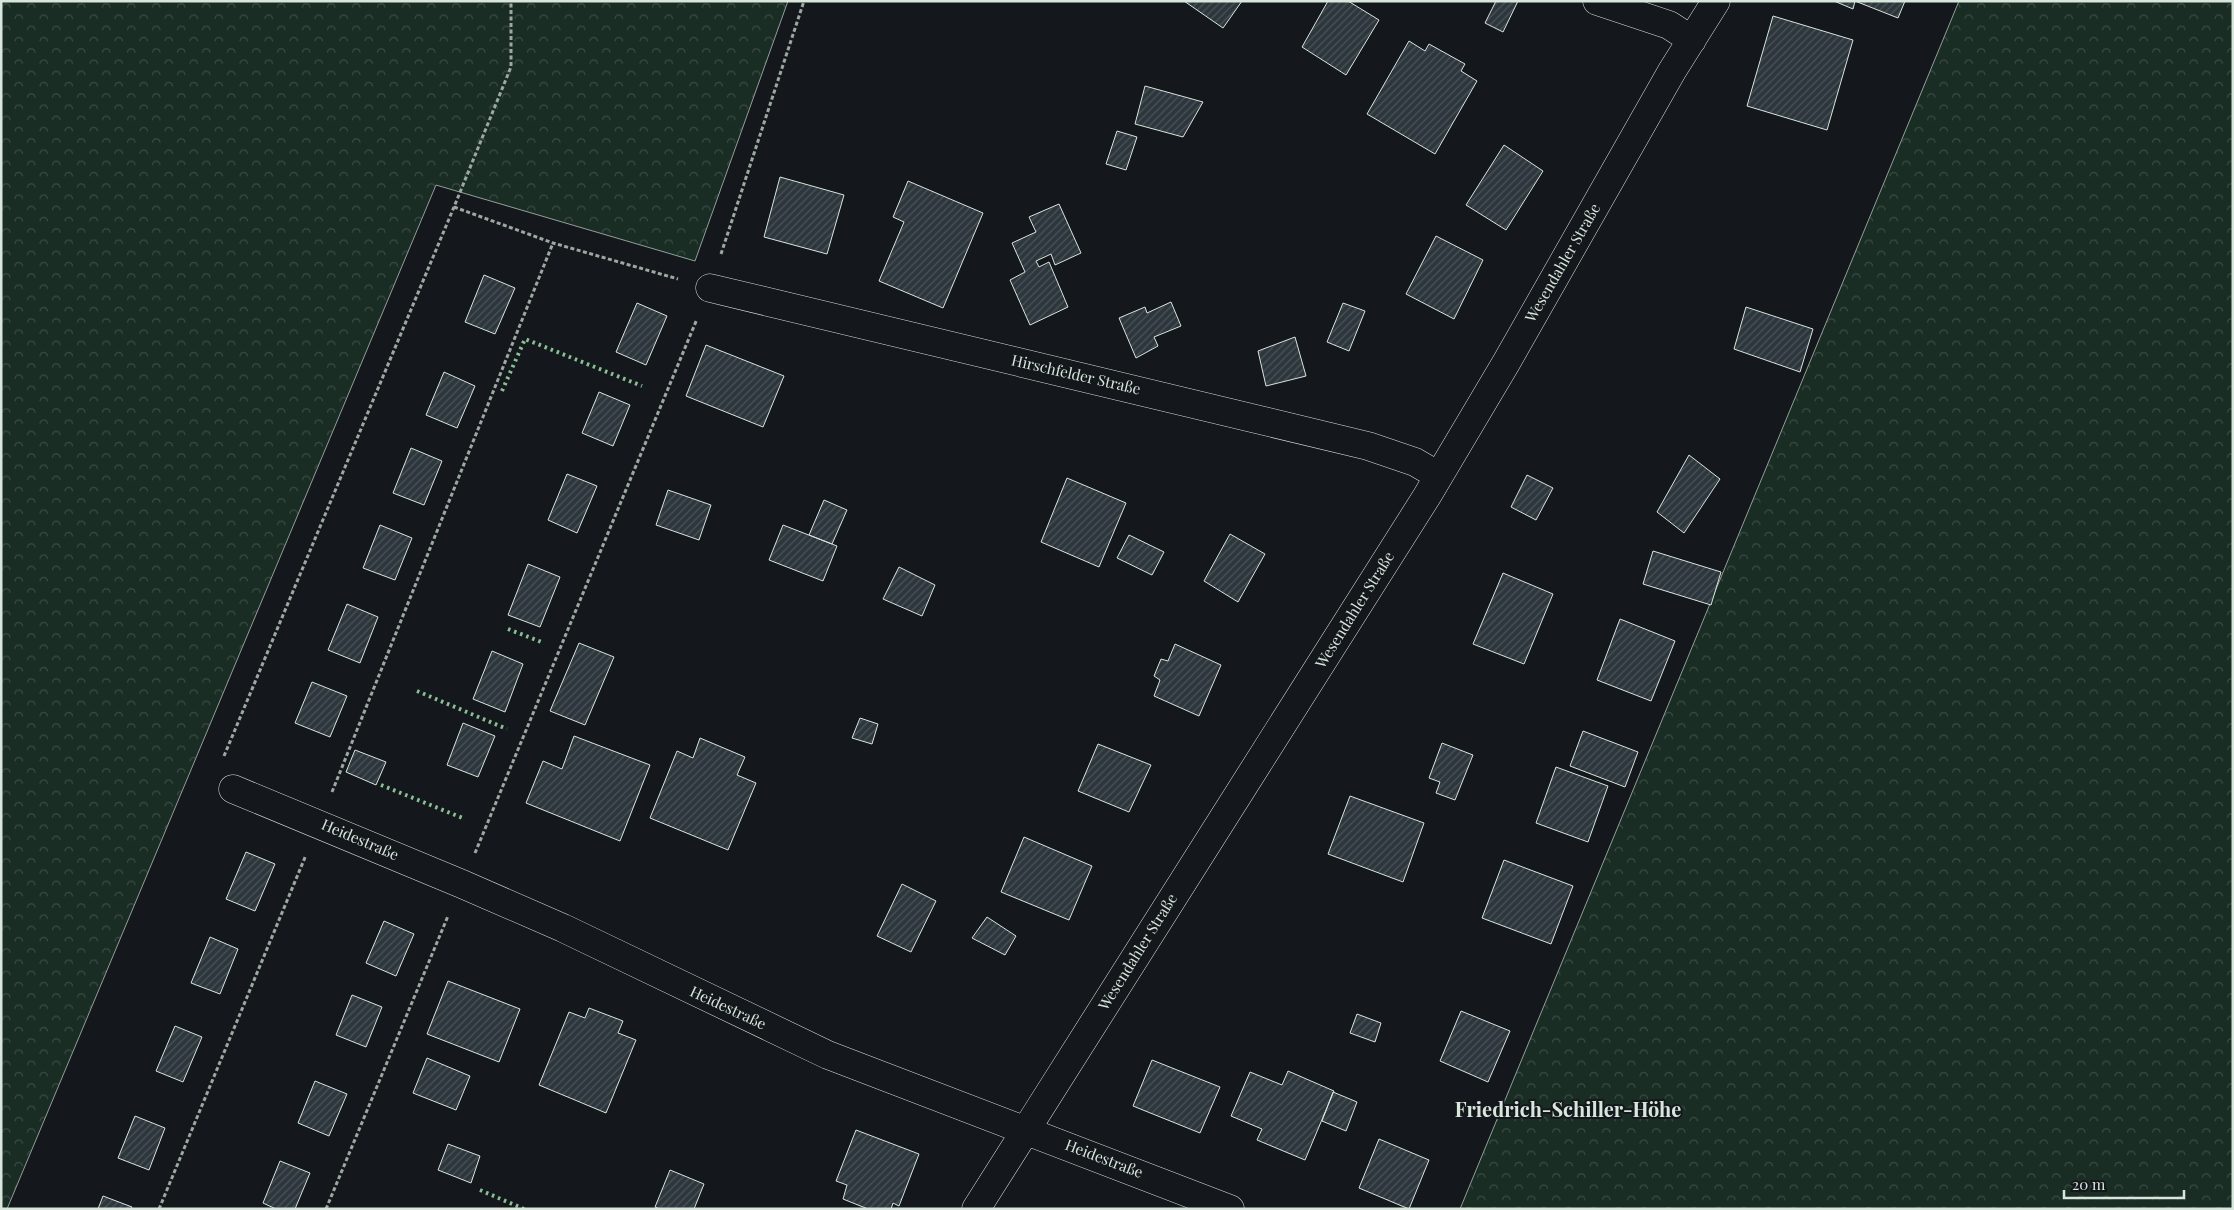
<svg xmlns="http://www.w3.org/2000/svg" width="2234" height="1210" viewBox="0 0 2234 1210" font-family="'Playfair Display',serif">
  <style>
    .forest { fill: url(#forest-crowns); stroke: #939e99 }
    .building { fill: url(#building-hatch); stroke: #d8e6dc }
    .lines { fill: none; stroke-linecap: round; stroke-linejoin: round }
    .minor-casing { stroke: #d8e6dc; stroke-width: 29 }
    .path { stroke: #9da8a2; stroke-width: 3; stroke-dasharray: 4 2.5; stroke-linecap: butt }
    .minor { stroke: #14181c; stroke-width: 28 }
    .hedge { stroke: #8ac095; stroke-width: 4; stroke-dasharray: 2.5 4; stroke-linecap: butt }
    .labels { text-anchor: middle; stroke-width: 4; stroke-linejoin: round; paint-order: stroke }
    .street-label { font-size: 15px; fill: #d8e6dc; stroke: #14181c }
    .district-label { font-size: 20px; font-weight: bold; fill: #d8e6dc; stroke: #14181c }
  </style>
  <defs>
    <pattern id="forest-crowns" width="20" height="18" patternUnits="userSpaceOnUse" patternTransform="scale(1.25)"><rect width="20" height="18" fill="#1a2d24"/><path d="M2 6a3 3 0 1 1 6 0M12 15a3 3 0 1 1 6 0" fill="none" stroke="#3b4b43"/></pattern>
    <pattern id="building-hatch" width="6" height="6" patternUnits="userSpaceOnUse" patternTransform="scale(1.25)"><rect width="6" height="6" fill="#2c363c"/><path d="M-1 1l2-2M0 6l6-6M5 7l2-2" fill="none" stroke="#4a5358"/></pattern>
  </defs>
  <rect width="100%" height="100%" fill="#14181c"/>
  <!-- forest -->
  <path class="forest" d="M1,1h787l-93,260 -259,-76 -429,1024h-6z
    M1959,1h274v1208h-773z"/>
  <!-- building -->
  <path class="building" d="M1184,1h58l-19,27z
    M1328,1h20l31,19 -33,55 -44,-28z
    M1496,1h22l-15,31 -18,-9z
    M1834,1h71l-7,17 -43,-17 -2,8z
    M1773,16l80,24 -26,90 -80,-24z
    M1409,41l16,10 4,-7 36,20 -4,7 16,10 -42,73 -68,-40z
    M1145,86l58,16 -20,35 -48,-13z
    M1117,131l20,6 -11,33 -20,-6z
    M1504,145l39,26 -37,59 -40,-25z
    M780,177l64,18 -17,59 -63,-17z
    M908,181l75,32 -40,95 -64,-27 25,-59 -11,-5z
    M1059,204l22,49 -26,12 -4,-11 -15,7 3,6 10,-5 19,45 -38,18 -20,-45 15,-8 -13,-29 24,-11 -7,-15z
    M1436,236l47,24 -29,59 -48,-25z
    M484,275l31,13 -20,46 -30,-12z
    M1171,302l10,24 -27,11 4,9 -22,12 -17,-40 26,-11 2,6z
    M637,303l30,13 -21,49 -30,-13z
    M1343,303l22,8 -16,40 -22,-9z
    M1746,307l67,22 -13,43 -66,-23z
    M1295,337l11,39 -40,10 -8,-35z
    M706,345l78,31 -21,51 -77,-31z
    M444,372l31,14 -18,42 -31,-13z
    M599,392l31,13 -17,41 -31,-13z
    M411,448l31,13 -18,44 -31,-12z
    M1689,455l31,24 -36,54 -27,-21z
    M567,474l30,12 -20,47 -29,-13z
    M1527,475l26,13 -17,32 -25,-13z
    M1067,478l59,25 -27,64 -58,-25z
    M668,490l43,15 -12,35 -43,-15z
    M824,500l23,10 -15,34 -23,-9z
    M380,525l32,13 -17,42 -32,-12z
    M783,525l54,21 -14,35 -54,-21z
    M1230,534l35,20 -27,48 -34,-21z
    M1129,535l35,17 -12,23 -35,-17z
    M1653,551l68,21 -10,33 -68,-21z
    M528,564l32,13 -20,50 -32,-12z
    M899,567l36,18 -13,31 -39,-17z
    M1503,573l50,21 -29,70 -51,-20z
    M347,604l31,13 -18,46 -32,-13z
    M1620,619l55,22 -24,60 -54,-21z
    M579,643l35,14 -29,68 -35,-14z
    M1175,644l46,21 -22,51 -45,-20 6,-16 -6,-4 7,-17 7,2z
    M492,651l31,13 -18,48 -32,-13z
    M312,682l35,14 -17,41 -35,-14z
    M860,718l18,6 -6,20 -20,-6z
    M463,723l32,13 -17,41 -31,-12z
    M1583,731l55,21 -13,35 -55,-21z
    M574,736l76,29 -30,76 -94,-38 17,-42 19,8z
    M700,738l45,19 -8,18 19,8 -28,67 -78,-32 27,-67 16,7z
    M1442,743l31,12 -18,45 -19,-7 4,-11 -11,-4z
    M1098,744l53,21 -22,47 -51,-21z
    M355,750l31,12 -10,23 -30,-13z
    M1556,767l52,19 -20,56 -52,-19z
    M1350,796l74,27 -21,59 -75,-28z
    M1024,837l68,29 -23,54 -68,-28z
    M246,852l29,12 -20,47 -29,-12z
    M1504,860l69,26 -22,58 -69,-26z
    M902,884l34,17 -25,51 -34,-16z
    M987,917l29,19 -11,19 -33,-17z
    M384,921l30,13 -18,42 -30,-13z
    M210,937l28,12 -18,45 -29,-11z
    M448,981l72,28 -21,53 -72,-28z
    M352,995l30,12 -16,40 -30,-12z
    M589,1008l34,13 -5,12 18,7 -30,73 -67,-28 30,-73 16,6z
    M1461,1011l49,20 -22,51 -48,-21z
    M1357,1014l24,9 -6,19 -25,-9z
    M175,1026l27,11 -19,45 -27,-11z
    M427,1058l43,18 -14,34 -43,-17z
    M1152,1060l68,27 -20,46 -67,-27z
    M1288,1071l46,20 -29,69 -48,-20 5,-11 -31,-13 19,-44 32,13z
    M315,1081l32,13 -18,42 -31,-13z
    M1333,1092l24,10 -11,29 -24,-10z
    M135,1116l30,12 -16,42 -31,-12z
    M856,1130l63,24 -20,52 -6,-3 -2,6h-23l-25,-10 4,-14 -11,-4z
    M1379,1139l50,21 -20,49 -50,-21z
    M448,1144l32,12 -9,27 -33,-13z
    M280,1161l30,12 -15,36h-19l-13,-6z
    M670,1170l34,14 -10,25h-34l-5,-2z
    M103,1196l29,11 -1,2h-33z"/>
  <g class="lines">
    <!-- minor casing -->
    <g class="minor-casing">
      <path id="minor" d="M1597,1l72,24 23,15
        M710,288l658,158 47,16 24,14
        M233,789l229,95 101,44 265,127 402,154
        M976,1209l451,-713 79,-133 166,-292 44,-70"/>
    </g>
    <!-- path -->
    <path class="path" d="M454,207l99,36 125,36
      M721,254l83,-253
      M224,756l230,-549 57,-140v-66
      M332,792l221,-549
      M475,853l222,-534
      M159,1209l147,-354
      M326,1209l122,-293"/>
    <!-- minor -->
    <use href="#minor" class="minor"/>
    <!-- hedge -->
    <path class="hedge" d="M502,391l23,-52 117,47
      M508,629l36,14
      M417,691l90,38
      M381,785l84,34
      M480,1190l44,19"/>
  </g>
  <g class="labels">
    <!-- street labels -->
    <g class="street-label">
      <text transform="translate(1563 263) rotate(-60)" y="5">Wesendahler Straße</text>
      <text transform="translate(1076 375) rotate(13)" y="5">Hirschfelder Straße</text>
      <text transform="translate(1355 610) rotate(-58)" y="5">Wesendahler Straße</text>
      <text transform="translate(360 840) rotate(23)" y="5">Heidestraße</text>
      <text transform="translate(1138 952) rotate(-58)" y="5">Wesendahler Straße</text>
      <text transform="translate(728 1008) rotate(25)" y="5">Heidestraße</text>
      <text transform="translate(1104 1159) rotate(21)" y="5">Heidestraße</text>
    </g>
    <!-- district labels -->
    <g class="district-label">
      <text x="1568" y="1117">Friedrich-Schiller-Höhe</text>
    </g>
  </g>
  <!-- border -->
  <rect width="2234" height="1210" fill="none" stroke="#d8e6dc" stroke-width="5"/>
  <!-- scale -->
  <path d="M2064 1190v8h120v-8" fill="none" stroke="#d8e6dc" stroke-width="2.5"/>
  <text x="2072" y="1190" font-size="15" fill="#d8e6dc" stroke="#14181c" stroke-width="4" paint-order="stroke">20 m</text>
</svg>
